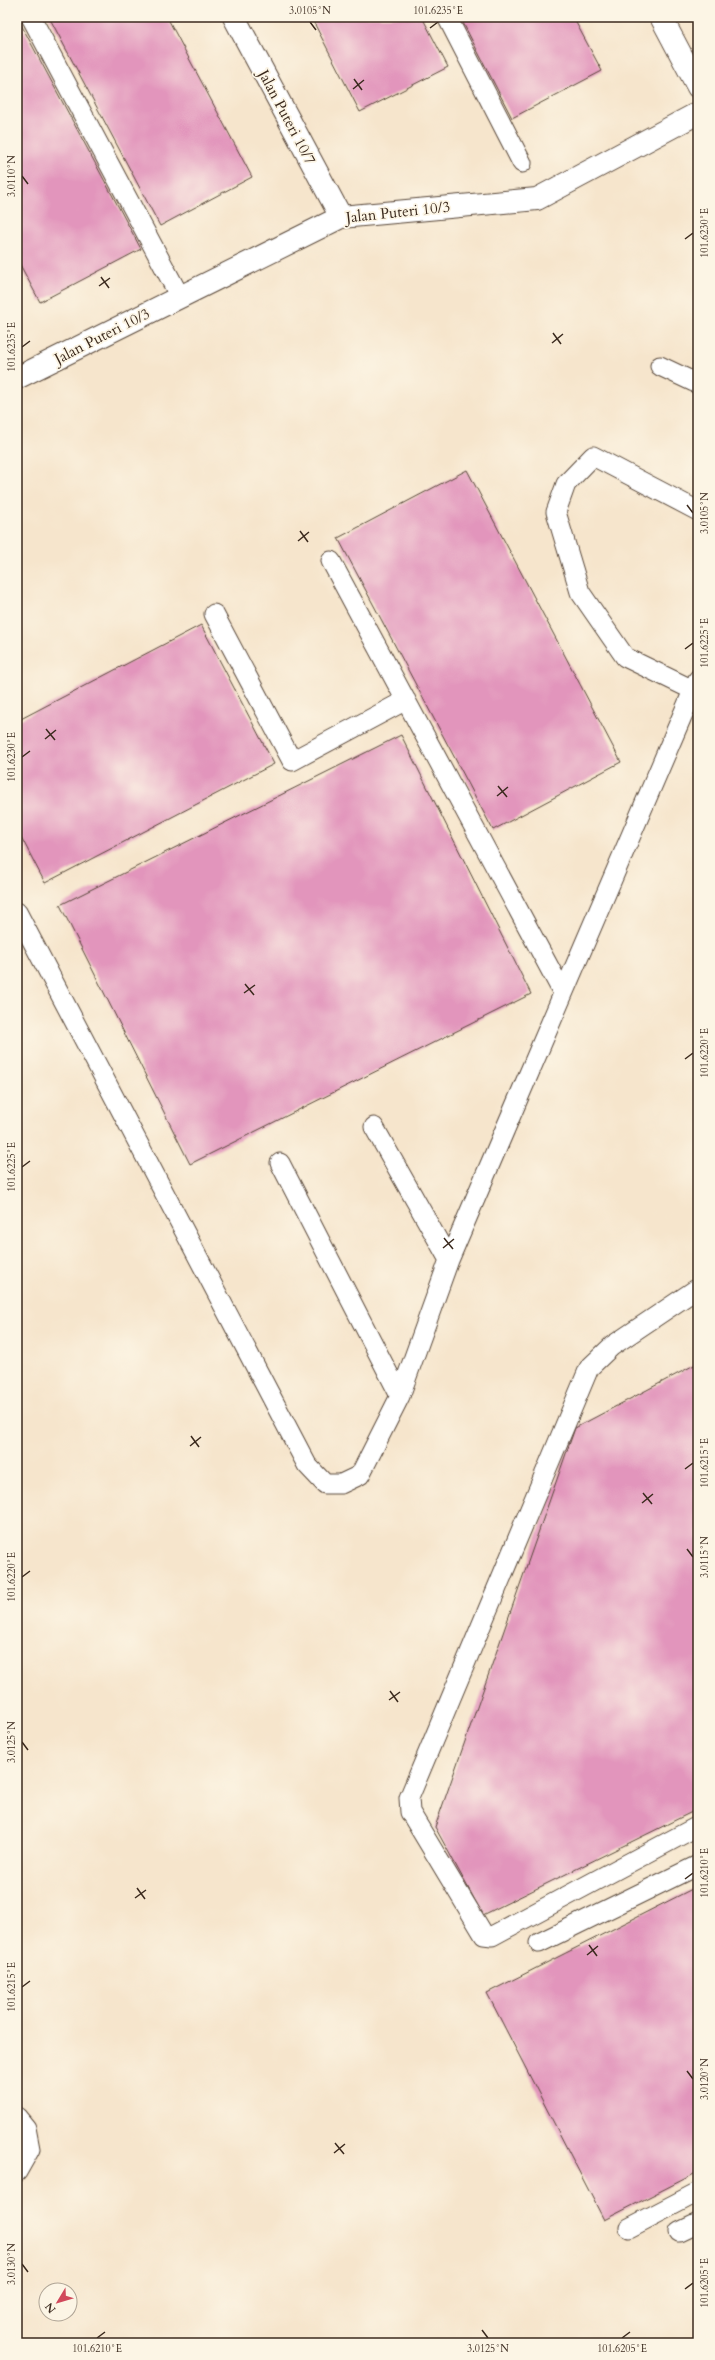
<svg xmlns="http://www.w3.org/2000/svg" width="715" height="2360" viewBox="0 0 715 2360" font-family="Cardo,serif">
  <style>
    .building { fill: #e295bc }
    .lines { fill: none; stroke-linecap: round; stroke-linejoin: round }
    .service-casing { stroke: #574638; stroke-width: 21 }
    .minor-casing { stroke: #574638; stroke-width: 24 }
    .service { stroke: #fff; stroke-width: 19 }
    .minor { stroke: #fff; stroke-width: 22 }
    .ticks { fill: none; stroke: #3b2a1e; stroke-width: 1.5 }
    .labels { text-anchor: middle; stroke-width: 3.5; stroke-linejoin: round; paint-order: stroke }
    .street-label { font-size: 15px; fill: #3b2a1e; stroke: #fcf5e5 }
    .neatline { fill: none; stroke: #3b2a1e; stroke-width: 1.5 }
    .ticks-label { font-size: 10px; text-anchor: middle; fill: #3b2a1e }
  </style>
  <rect width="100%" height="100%" fill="#fcf5e5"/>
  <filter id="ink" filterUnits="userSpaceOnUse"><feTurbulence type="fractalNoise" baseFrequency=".025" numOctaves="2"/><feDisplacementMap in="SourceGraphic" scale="8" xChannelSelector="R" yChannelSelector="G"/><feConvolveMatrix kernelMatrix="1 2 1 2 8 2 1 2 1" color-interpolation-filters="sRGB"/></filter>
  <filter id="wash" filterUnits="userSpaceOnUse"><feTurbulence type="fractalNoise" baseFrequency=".012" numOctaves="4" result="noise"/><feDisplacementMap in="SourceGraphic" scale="16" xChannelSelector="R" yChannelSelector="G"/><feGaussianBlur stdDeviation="0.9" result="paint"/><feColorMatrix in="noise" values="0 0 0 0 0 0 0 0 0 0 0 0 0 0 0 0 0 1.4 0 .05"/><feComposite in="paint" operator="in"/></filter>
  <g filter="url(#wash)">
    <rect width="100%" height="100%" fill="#f6e5cc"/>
    <g id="blocks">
      <!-- building -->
      <path class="building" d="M17,17l124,232 -101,53 -23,-43z
        M49,17h118l85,160 -92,49z
        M311,17h111l26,50 -88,45z
        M460,17h113l29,54 -90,47z
        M467,470l154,292 -128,68 -155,-292z
        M201,625l73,139 -229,119 -28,-54v-108z
        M401,735l130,259 -341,170 -130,-259z
        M698,1363v446l-215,106 -48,-88 140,-399z
        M698,1886v286l-94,48 -117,-227z"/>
    </g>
  </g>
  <g filter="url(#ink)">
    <use href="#blocks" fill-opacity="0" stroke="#574638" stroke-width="1"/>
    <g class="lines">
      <!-- service casing -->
      <g class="service-casing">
        <path id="service" d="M31,17l149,280
          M447,17l75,146
          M660,366l38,18
          M331,561l232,432
          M214,614l78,147 114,-61
          M693,690l-68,-33 -45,-65 -24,-80 10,-28 27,-28 105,55
          M17,912l290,553 18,19h16l19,-9 40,-79 49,-136 249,-581
          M374,1127l75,133
          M280,1163l120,233
          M698,1288l-86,58 -23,22 -180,430 1,14 74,123 8,1 206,-110
          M539,1943l159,-78
          M17,2117l9,11 4,21 -13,23
          M629,2228l69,-36
          M679,2232l19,-9"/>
      </g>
      <!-- minor casing -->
      <g class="minor-casing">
        <path id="minor" d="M234,17l107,200
          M661,17l37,70
          M17,378l324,-161 196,-18 161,-86"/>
      </g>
      <!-- service -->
      <use href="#service" class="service"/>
      <!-- minor -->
      <use href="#minor" class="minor"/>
    </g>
  </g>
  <!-- ticks -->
  <path class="ticks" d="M310,22l6,8M430,28l8,-6M354,79l8,11M353,89l11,-9M22,176l6,8M685,239l8,-6M101,277l8,11M99,286l11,-8M553,333l8,11M552,343l11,-9M22,347l8,-6M687,505l6,8M300,531l8,11M298,541l11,-9M685,649l8,-6M46,729l9,11M45,739l11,-9M22,757l8,-6M498,786l9,11M497,796l11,-9M245,984l9,11M244,993l11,-8M685,1059l8,-6M22,1167l8,-6M444,1238l9,11M443,1248l11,-9M191,1436l8,11M190,1446l11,-9M685,1469l8,-6M643,1493l9,11M642,1503l11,-9M687,1549l6,8M22,1577l8,-6M390,1691l8,11M389,1700l11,-8M22,1742l6,8M685,1879l8,-6M137,1888l8,11M135,1898l11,-8M589,1945l8,11M587,1955l11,-9M22,1987l8,-6M687,2071l6,8M335,2143l9,11M334,2153l11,-9M22,2264l6,8M685,2289l8,-6M482,2330l6,8M97,2338l8,-6M622,2338l8,-6"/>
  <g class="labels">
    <!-- street labels -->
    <g class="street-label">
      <text transform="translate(287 117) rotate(62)" y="5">Jalan Puteri 10/7</text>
      <text transform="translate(398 212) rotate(-6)" y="5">Jalan Puteri 10/3</text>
      <text transform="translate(102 336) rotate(-27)" y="5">Jalan Puteri 10/3</text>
    </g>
  </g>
  <!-- margin -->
  <rect width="715" height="2360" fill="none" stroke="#fcf5e5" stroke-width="44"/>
  <!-- north arrow -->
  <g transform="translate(58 2302) rotate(232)"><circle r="19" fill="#fcf5e5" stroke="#afa495"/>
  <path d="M0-3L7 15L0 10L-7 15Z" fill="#d1495b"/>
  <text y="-6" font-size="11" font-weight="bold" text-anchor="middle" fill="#3b2a1e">N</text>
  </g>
  <rect x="22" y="22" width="671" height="2316" class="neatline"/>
  <g class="ticks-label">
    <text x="310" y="14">3.0105°N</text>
    <text x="438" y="14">101.6235°E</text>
    <text transform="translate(11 176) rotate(-90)" y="4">3.0110°N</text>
    <text transform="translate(704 233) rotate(-90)" y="4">101.6230°E</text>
    <text transform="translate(11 347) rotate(-90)" y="4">101.6235°E</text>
    <text transform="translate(704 513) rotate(-90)" y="4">3.0105°N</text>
    <text transform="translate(704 643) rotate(-90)" y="4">101.6225°E</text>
    <text transform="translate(11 757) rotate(-90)" y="4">101.6230°E</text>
    <text transform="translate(704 1053) rotate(-90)" y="4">101.6220°E</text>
    <text transform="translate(11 1167) rotate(-90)" y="4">101.6225°E</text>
    <text transform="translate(704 1463) rotate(-90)" y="4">101.6215°E</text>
    <text transform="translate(704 1557) rotate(-90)" y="4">3.0115°N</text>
    <text transform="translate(11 1577) rotate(-90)" y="4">101.6220°E</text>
    <text transform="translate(11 1742) rotate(-90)" y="4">3.0125°N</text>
    <text transform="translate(704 1873) rotate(-90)" y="4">101.6210°E</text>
    <text transform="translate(11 1987) rotate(-90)" y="4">101.6215°E</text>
    <text transform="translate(704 2079) rotate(-90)" y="4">3.0120°N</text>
    <text transform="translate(11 2264) rotate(-90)" y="4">3.0130°N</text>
    <text transform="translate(704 2283) rotate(-90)" y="4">101.6205°E</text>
    <text x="97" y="2352">101.6210°E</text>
    <text x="488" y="2352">3.0125°N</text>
    <text x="622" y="2352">101.6205°E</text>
  </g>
</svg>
